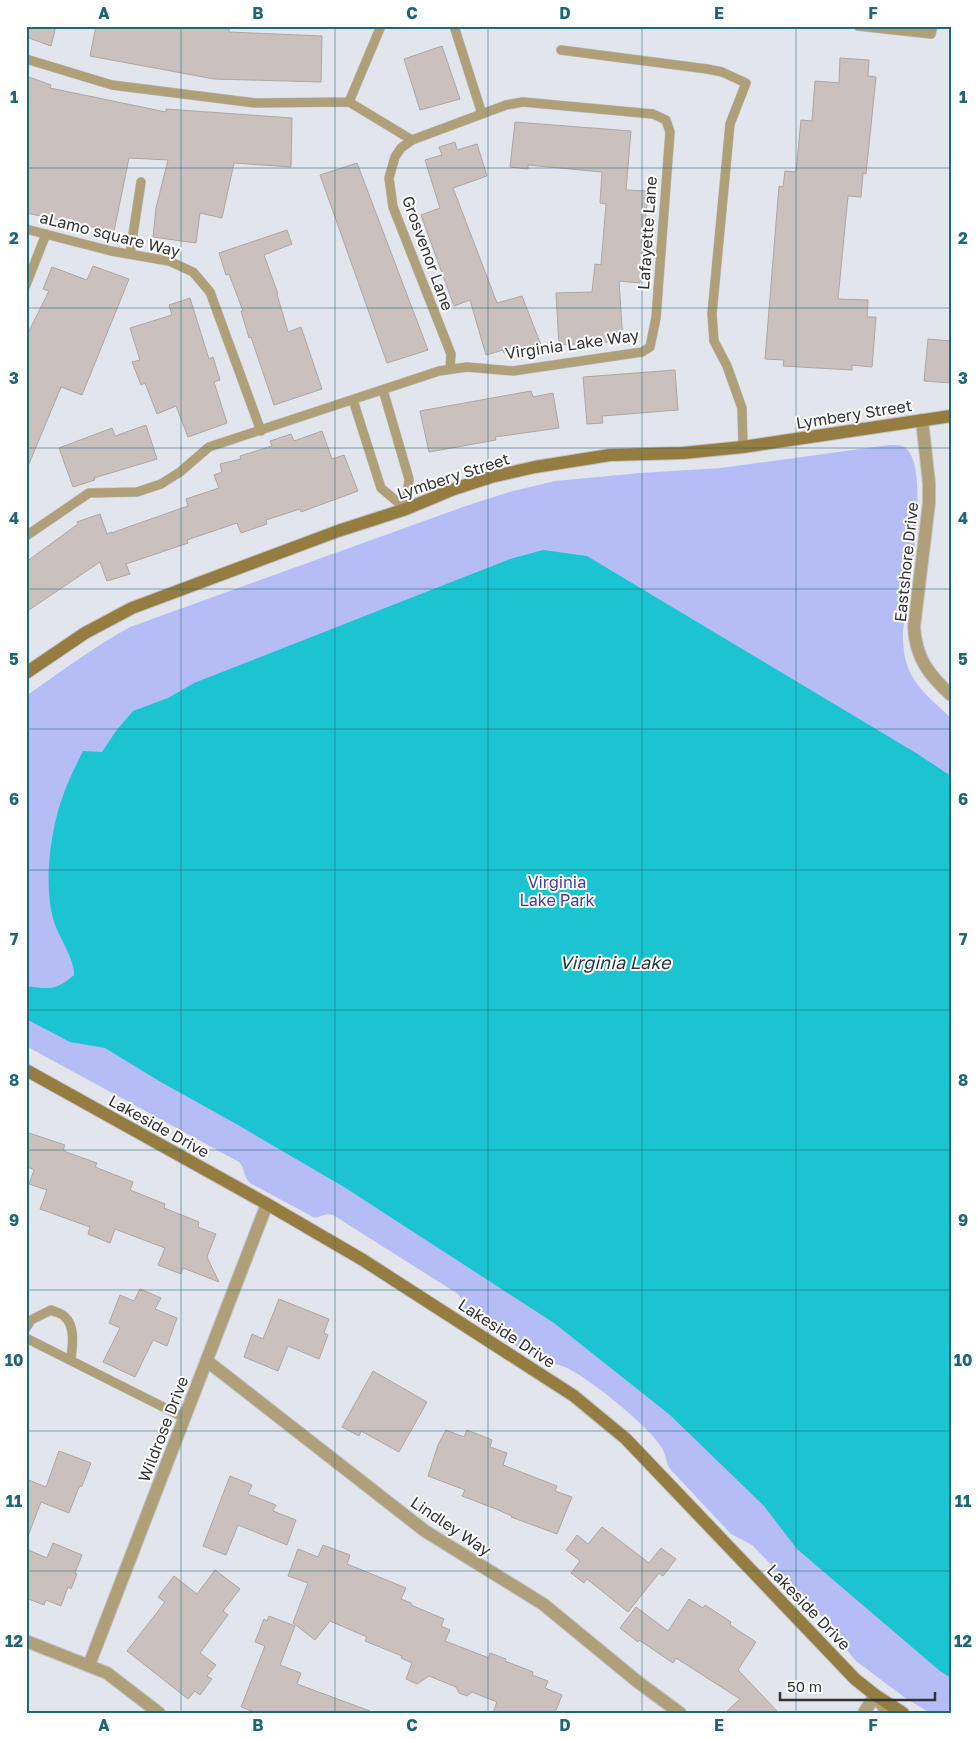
<svg xmlns="http://www.w3.org/2000/svg" width="977" height="1739" viewBox="0 0 977 1739" font-family="'Golos Text',sans-serif">
  <style>
    .green { fill: #b6bdf6 }
    .water { fill: #1ac5d1 }
    .building { fill: #cac1bf; stroke: #aea5a4 }
    .lines { fill: none; stroke-linecap: round; stroke-linejoin: round }
    .lane-casing { stroke: #c0c1c8; stroke-width: 10 }
    .street-casing { stroke: #c0c1c8; stroke-width: 14 }
    .secondary-casing { stroke: #c0c1c8; stroke-width: 14 }
    .lane { stroke: #afa079; stroke-width: 9 }
    .street { stroke: #afa079; stroke-width: 12 }
    .secondary { stroke: #957d41; stroke-width: 12 }
    .grid { fill: none; stroke: #206776; stroke-width: 1; stroke-opacity: 0.55 }
    .labels { text-anchor: middle; stroke-width: 4; stroke-linejoin: round; paint-order: stroke }
    .street-label { font-size: 16px; fill: #323336; stroke: #fff }
    .park-label { font-size: 16px; fill: #403d9f; stroke: #fff }
    .water-label { font-size: 18px; font-style: italic; fill: #1d3638; stroke: #fff }
    .neatline { fill: none; stroke: #206776; stroke-width: 2 }
    .grid-label { font-size: 16px; text-anchor: middle; font-weight: bold; fill: #206776 }
  </style>
  <rect width="100%" height="100%" fill="#e3e5ed"/>
  <!-- green -->
  <path class="green" d="M889,445c6,0 13,-1 18,4 24,26 0,148 -4,183 -1,45 18,58 48,86v995h-21l-26,-16 -48,-36 -10,-12 -9,-17 -85,-87 -21,-11 -61,-65c-4,-6 -4,-14 -8,-21 -12,-21 -71,-68 -93,-79 -11,-6 -24,-6 -36,-13 -24,-14 -47,-30 -70,-47l-2,-11 -3,-4 -125,-79 -5,-1 -13,4 -65,-35c-7,-6 -5,-15 -11,-21l-213,-116v-350c34,-24 68,-49 104,-69l333,-120 46,-15 46,-11 85,-8 81,-5z"/>
  <!-- water -->
  <path class="water" d="M543,550l44,6 329,197 35,23v902l-11,-7 -143,-122 -33,-43 -94,-91 -116,-92 -210,-136 -113,-66 -72,-40 -54,-33 -35,-6 -44,-23v-33c23,3 30,5 48,-11 1,-15 -15,-38 -20,-53 -11,-37 -4,-93 10,-129 5,-14 12,-28 19,-42l19,1 14,-21 17,-20 35,-13 26,-15 316,-124z"/>
  <!-- building -->
  <path class="building" d="M26,26h30l-5,20 -25,-9z
    M96,26l133,1v5l93,4 -1,46 -107,-3 -124,-23z
    M442,46l18,53 -40,11 -16,-51z
    M840,58l29,2 -1,16 8,1 -10,97 -3,-1 -2,24 -13,-1 -10,103 30,1 -1,17h9l-4,50 -20,-2v5l-69,-4 1,-6 -19,-1 14,-173 4,1 2,-16 11,1 5,-52 11,1 3,-40 24,2z
    M26,76l25,9 -1,3 116,24v-3l126,9 -1,49 -57,-4 -12,55 -22,-5 -4,30 -43,-6 3,-29 12,-48 -39,-2 -15,73 -88,-18z
    M515,122l116,9 -5,59 22,1 -8,92 -21,-2 4,60 -64,4 -3,-52 36,-1 3,-28 6,1 5,-61 -6,-1 2,-31 -74,-7v4l-18,-2z
    M455,142l2,8 20,-6 10,32 -34,12 44,115 25,-7 19,49 -19,7 -1,-3 -17,4 -1,-3 -17,5 -16,-55 -16,6 -33,-91 19,-7 -15,-48 17,-5 -3,-8z
    M357,163l71,187 -41,13 -67,-188z
    M287,230l5,14 -28,11 14,39h-1l11,38 13,-5 21,62 -48,16 -23,-68 -2,1 -8,-27h2l-14,-37 -3,1 -7,-22z
    M93,266l36,13 -47,116 -21,-8 -35,84v-134l23,-46 -6,-2 9,-22 35,13z
    M190,298l19,61 4,-2 7,23 -6,2 13,41 -39,14 -12,-31 -19,8 -12,-31 -4,2 -9,-23 8,-2 -10,-32 42,-13 -3,-10z
    M928,339l23,2v42l-27,-2z
    M675,370l3,40 -76,6 1,7 -16,1 -4,-47z
    M531,391l2,6 20,-4 6,35 -64,9 1,3 -67,12 -9,-41z
    M146,425l11,34 -63,19 1,2 -22,7 -14,-39 53,-20 3,8z
    M322,431l10,28 12,-4 14,36 -57,21 -1,-3 -34,11 1,4 -26,9 -4,-10 -50,17 1,3 -62,21 4,10 -23,7 -7,-19 -74,50v-50l52,-38 -1,-2 23,-8 7,20 5,-2 1,2 1,-2 74,-26 -2,-7 33,-11 -5,-13 8,-3 -2,-8 21,-5 -1,-3 32,-10 -2,-5 21,-7 3,7z
    M26,1132l39,13 -2,5 3,1v1l31,11 -2,4 38,15 -3,8 35,14 -1,4 35,14 -1,5 18,7 -9,23 12,25 -36,-14 -2,6 -23,-9 7,-17 -50,-19 -5,14 -22,-9 2,-7 -50,-18 7,-19 -18,-6 5,-14 -8,-4z
    M140,1289l21,9 -6,11 22,9 -10,28 -14,-6 -18,37 -32,-15 17,-34 -11,-5 11,-28 14,6z
    M279,1299l50,20 -5,14 4,2 -9,24 -31,-13 -10,25 -34,-14 8,-23 11,5z
    M373,1371l54,31 -28,50 -38,-21 -2,5 -17,-9z
    M446,1430l18,7 3,-7 25,10 -2,7 17,6 -4,12 54,21 -2,5 17,6 -15,37 -46,-17 1,-1 -16,-7 -34,-13 3,-6 -37,-14 10,-31z
    M59,1451l32,12 -9,23 -3,1 -10,26 -28,-11 -13,34 -2,-1v-56l20,8z
    M230,1476l22,9 -4,9 28,11 -3,6 23,9 -9,25 -49,-20 -12,30 -23,-9z
    M602,1527l47,36 12,-15 15,11 -13,17 -4,-3 -31,39 -41,-33 -3,4 -13,-10 9,-12 -14,-11 11,-15 11,9z
    M53,1543l29,12 -7,18 2,1 -6,15 -3,-2 -7,19 -15,-6 -2,5 -18,-7v-49l21,9z
    M323,1545l27,10 -3,9 59,24 -5,11 10,4v2l33,14 -3,7 9,4 -5,11 44,17 1,-5 16,6 -1,2 28,11 -1,3 16,6 -3,7 17,7 -7,18h-62l4,-11 -25,-10 -5,4 -8,-3 -3,-6 -27,-11 -12,8 -11,-5 6,-16 -11,-5 1,-2 -37,-15 2,-4 -37,-16 -15,19 -22,-17 15,-40 -20,-7 10,-27 20,8z
    M215,1570l25,19 -17,22 5,4 -28,38 16,12 -9,11 5,3 -12,16 -5,-4 -7,8 -61,-48 38,-49 -7,-5 16,-21 23,18z
    M689,1599l14,9 2,-3 26,17 -1,3 26,17 -18,28 41,43h-54l15,-14 -64,-41 -3,5 -34,-23 -1,2 -18,-14 16,-21 32,24z
    M269,1616l26,10 -15,39 21,8 -4,11 73,27 -1,2h-112l-16,-6 24,-61 -10,-4 9,-23 3,2z"/>
  <g class="lines">
    <!-- lane casing -->
    <g class="lane-casing">
      <path id="lane" d="M454,26l28,88
        M858,26l73,8 2,-8
        M561,50l146,19 15,3 24,11 -16,41 -18,190 2,27 13,25 15,42 1,39
        M26,59l86,26 143,18 94,-1 63,38
        M349,102l32,-76
        M26,229l85,22 58,10 24,11 17,20 51,139
        M130,254l11,-72
        M26,285l20,-51
        M383,390l26,89 -3,30
        M353,400l28,88 25,21
        M26,536l63,-43 48,-1 24,-8 19,-12 29,-25 230,-76 28,-4 46,4 129,-19 8,-5 6,-29 14,-186 -4,-12 -13,-6 -130,-12 -17,3 -94,35 -11,8 -6,9 -6,21 4,29 58,147 -1,15
        M26,1328l5,-8 20,-10c4,2 11,3 14,7 11,10 7,30 6,43
        M26,1338l159,80"/>
    </g>
    <!-- street casing -->
    <g class="street-casing">
      <path id="street" d="M922,420l7,63v20l-15,124c2,31 14,47 37,68
        M207,1361l218,170 118,73 95,78 42,31
        M26,1641l81,32 52,40
        M89,1665l178,-461
        M864,1713l11,-18 13,18"/>
    </g>
    <!-- secondary casing -->
    <g class="secondary-casing">
      <path id="secondary" d="M26,673l59,-40 47,-25 206,-77 68,-22 48,-20 37,-12 44,-10 75,-12 73,-2 60,-6 208,-31
        M26,1070l241,134 96,56 211,136 52,43 229,240 20,16 28,18"/>
    </g>
    <!-- lane -->
    <use href="#lane" class="lane"/>
    <!-- street -->
    <use href="#street" class="street"/>
    <!-- secondary -->
    <use href="#secondary" class="secondary"/>
  </g>
  <!-- grid -->
  <path class="grid" d="M181,26v1687M335,26v1687M488,26v1687M642,26v1687M796,26v1687M26,168h925M26,308h925M26,448h925M26,589h925M26,729h925M26,870h925M26,1010h925M26,1150h925M26,1290h925M26,1431h925M26,1571h925"/>
  <g class="labels">
    <!-- street labels -->
    <g class="street-label">
      <text transform="translate(647 233) rotate(-86)" y="6">Lafayette Lane</text>
      <text transform="translate(110 234) rotate(14)" y="6">aLamo square Way</text>
      <text transform="translate(428 253) rotate(70)" y="6">Grosvenor Lane</text>
      <text transform="translate(572 344) rotate(-8)" y="6">Virginia Lake Way</text>
      <text transform="translate(854 414) rotate(-9)" y="6">Lymbery Street</text>
      <text transform="translate(453 476) rotate(-18)" y="6">Lymbery Street</text>
      <text transform="translate(906 562) rotate(-84)" y="6">Eastshore Drive</text>
      <text transform="translate(159 1126) rotate(29)" y="6">Lakeside Drive</text>
      <text transform="translate(507 1333) rotate(33)" y="6">Lakeside Drive</text>
      <text transform="translate(163 1429) rotate(-69)" y="6">Wildrose Drive</text>
      <text transform="translate(451 1526) rotate(34)" y="6">Lindley Way</text>
      <text transform="translate(809 1607) rotate(46)" y="6">Lakeside Drive</text>
    </g>
    <!-- park labels -->
    <g class="park-label">
      <text x="557" y="888">Virginia<tspan x="557" dy="18">Lake Park</tspan></text>
    </g>
    <!-- water labels -->
    <g class="water-label">
      <text x="615" y="969">Virginia Lake</text>
    </g>
  </g>
  <!-- border -->
  <rect width="977" height="1739" fill="none" stroke="#ffffff" stroke-width="55"/>
  <!-- scale -->
  <path d="M780 1692v8h155v-8" fill="none" stroke="#323336" stroke-width="2.5"/>
  <text x="787" y="1692" font-size="15" fill="#323336" stroke="#ffffff" stroke-width="4" paint-order="stroke">50 m</text>
  <rect x="28" y="28" width="922" height="1684" class="neatline"/>
  <g class="grid-label">
    <text x="104" y="19">A</text>
    <text x="258" y="19">B</text>
    <text x="412" y="19">C</text>
    <text x="565" y="19">D</text>
    <text x="719" y="19">E</text>
    <text x="873" y="19">F</text>
    <text x="14" y="103">1</text>
    <text x="963" y="103">1</text>
    <text x="14" y="244">2</text>
    <text x="963" y="244">2</text>
    <text x="14" y="384">3</text>
    <text x="963" y="384">3</text>
    <text x="14" y="524">4</text>
    <text x="963" y="524">4</text>
    <text x="14" y="665">5</text>
    <text x="963" y="665">5</text>
    <text x="14" y="805">6</text>
    <text x="963" y="805">6</text>
    <text x="14" y="945">7</text>
    <text x="963" y="945">7</text>
    <text x="14" y="1086">8</text>
    <text x="963" y="1086">8</text>
    <text x="14" y="1226">9</text>
    <text x="963" y="1226">9</text>
    <text x="14" y="1366">10</text>
    <text x="963" y="1366">10</text>
    <text x="14" y="1507">11</text>
    <text x="963" y="1507">11</text>
    <text x="14" y="1647">12</text>
    <text x="963" y="1647">12</text>
    <text x="104" y="1731">A</text>
    <text x="258" y="1731">B</text>
    <text x="412" y="1731">C</text>
    <text x="565" y="1731">D</text>
    <text x="719" y="1731">E</text>
    <text x="873" y="1731">F</text>
  </g>
</svg>
